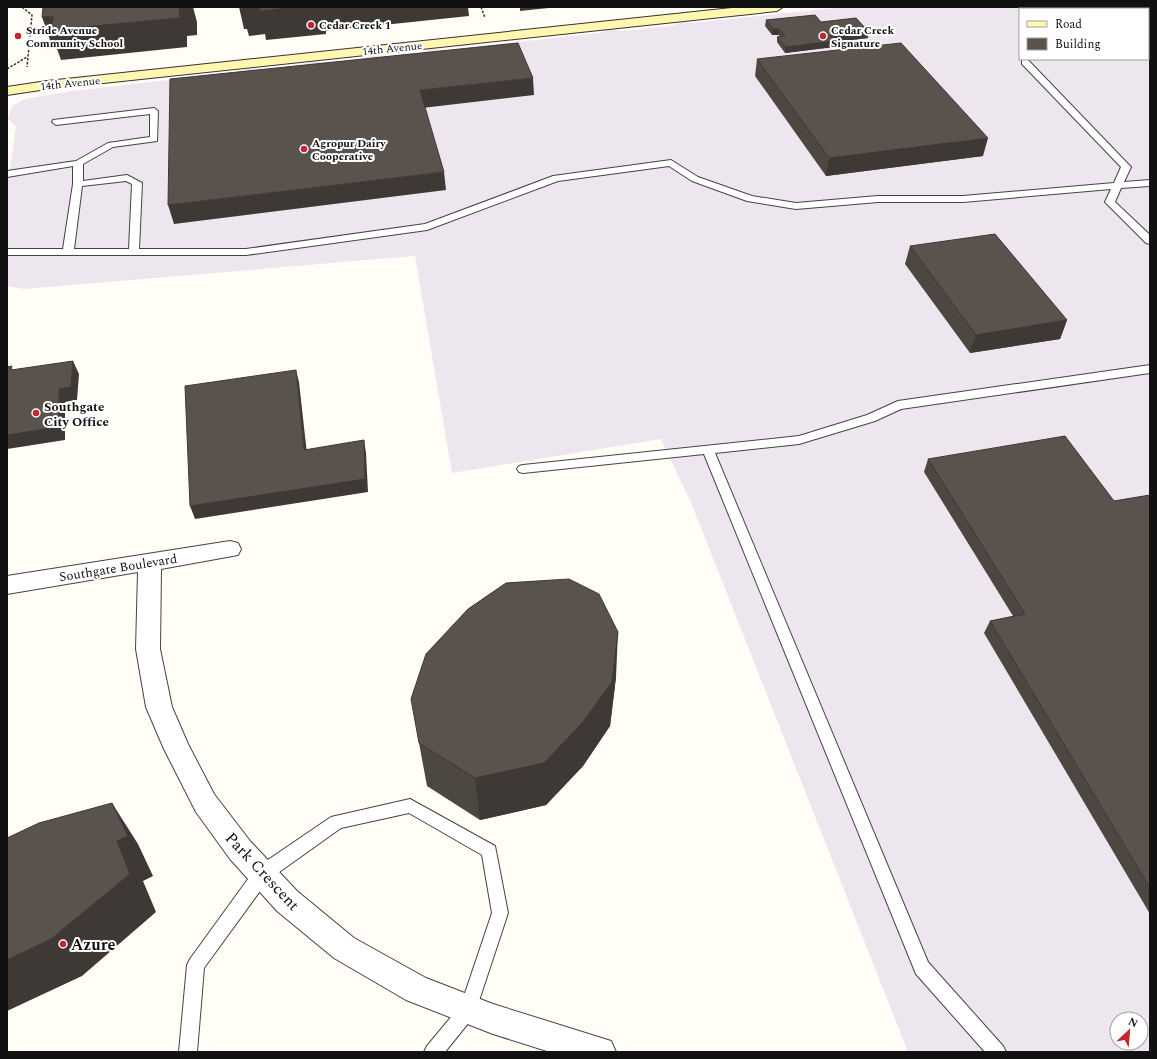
<svg xmlns="http://www.w3.org/2000/svg" width="1157" height="1059" viewBox="0 0 1157 1059" font-family="Spectral,serif">
  <style>
    .industrial { fill: #eee6ef; fill-rule: evenodd }
    .lines { fill: none; stroke-linecap: round; stroke-linejoin: round }
    .lane-casing { stroke: #444; stroke-width: 2 }
    .street-casing { stroke: #444; stroke-width: 2 }
    .secondary-casing { stroke: #333; stroke-width: 2 }
    .path { stroke: #333; stroke-width: 1.5; stroke-dasharray: 2.5 1.5; stroke-linecap: butt }
    .lane { fill: #fff; fill-rule: evenodd }
    .street { fill: #fff; fill-rule: evenodd }
    .secondary { fill: #fff6b0; fill-rule: evenodd }
    .wall { fill: #4d4742 }
    .shaded-wall { fill: #3f3936 }
    .building { fill: #5a524d; stroke: #3f3936 }
    .poi-dot { fill: #c4262e; stroke: #fff; stroke-width: 1.5 }
    .labels { text-anchor: middle; stroke-width: 4; stroke-linejoin: round; paint-order: stroke }
    .far-poi-label { font-size: 11px; font-weight: bold; fill: #111; stroke: #fff; text-anchor: start }
    .far-street-label { font-size: 11px; fill: #111; stroke: #fff }
    .poi-label { font-size: 13px; font-weight: bold; fill: #111; stroke: #fff; text-anchor: start }
    .street-label { font-size: 13px; fill: #111; stroke: #fff }
    .near-street-label { font-size: 16px; fill: #111; stroke: #fff }
    .near-poi-label { font-size: 16px; font-weight: bold; fill: #111; stroke: #fff; text-anchor: start }
  </style>
  <rect width="100%" height="100%" fill="#fffdf5"/>
  <!-- industrial -->
  <path class="industrial" d="M845,7h305v1045h-242l-216,-547 -31,-66 -209,34 -37,-217 -391,33 -17,-3v-96l9,-64 -8,-7 4,-13 13,-7 47,-8 166,-19 12,-4 13,2 38,-4 12,-5 12,2 37,-4 10,-4 12,1 38,-4 10,-4 13,2 154,-17 11,-4 12,2 49,-5 10,-4 10,1zM1020,9h128v50h-128zM1117,1019h24v24h-24z"/>
  <g class="lines">
    <!-- lane casing -->
    <g class="lane-casing">
      <path id="lane" d="M1022,60h6l101,105 2,2 -7,15 26,-2v6l-29,2 -6,14 35,33v9l-4,-1 -41,-41 6,-13 -148,13h-85l-82,7 -49,-8 -55,-20 -23,-15 -111,15 -131,49 -181,25h-239v-6h56l10,-65v-18l-66,11v-6l69,-10 32,-18 42,-6v-23l-94,11 -4,-3 1,-2 101,-12 4,3 -1,30 -44,6 -30,17v17l44,-6 15,8 -3,66h107l179,-25 128,-48 118,-16 27,17 54,19 44,7 82,-7h85l151,-13 7,-16 -99,-103zM126,181l6,3 -3,65h-55l8,-63z
        M1150,365v8l-249,36 -26,12 -76,23 -84,9 213,509 75,84 3,6h-21l-69,-78 -212,-520 -181,19 -4,-1 -2,-3 2,-3 4,-1 276,-29 68,-21 31,-14z
        M410,799l85,47 13,67 -34,103 -29,36h-21l3,-6 34,-41 31,-92 -10,-58 -73,-42 -68,15 -73,52 -64,88 -7,84h-18l8,-87 3,-6 66,-91 75,-51z"/>
    </g>
    <!-- street casing -->
    <g class="street-casing">
      <path id="street" d="M230,541l8,2 3,6 -3,6 -77,14 -1,80 12,58 16,37 26,50 36,47 47,50 57,47 72,40 67,26 118,37 5,11h-66l-57,-18 -87,-34 -72,-42 -57,-47 -47,-52 -34,-47 -32,-63 -18,-42 -10,-58 2,-77 -131,22v-18z"/>
    </g>
    <!-- secondary casing -->
    <g class="secondary-casing">
      <path id="secondary" d="M741,7h42l-6,4 -730,78 -40,6v-8l40,-6z"/>
    </g>
    <!-- path -->
    <path class="path" d="M22,7l10,8 -5,52
      M481,7l4,11
      M7,69l20,-12"/>
    <!-- lane -->
    <use href="#lane" class="lane"/>
    <!-- street -->
    <use href="#street" class="street"/>
    <!-- secondary -->
    <use href="#secondary" class="secondary"/>
  </g>
  <!-- wall -->
  <path class="wall" d="M1047,7h103v18h-2v-16h-98z
    M766,20l55,2 47,16 -33,4 -1,5 -49,6 -8,-11v-5l3,-1 -2,-1h-6l-7,-9z
    M757,59l226,97 -157,20 -71,-100z
    M910,246l157,74 -7,19 -90,14 -65,-89z
    M928,459l186,42 36,-6v419l-166,-281 6,-12 23,-5 -89,-144z
    M616,677l-6,49 -27,40 -37,39 -66,15 -53,-34 -8,-43z"/>
  <!-- shaded-wall -->
  <path class="shaded-wall" d="M179,7h14l4,15v13l-10,1v11l-126,13 -5,-14h-4l-10,-29z
    M239,7h229l1,9 -143,15v3l-60,6 -1,-6 -16,2 -2,-7h-3z
    M520,7h38l-38,4z
    M1148,9h2v16h-2z
    M773,29h6l-1,6h-6z
    M869,32l-1,6 -33,4 -1,5 -49,6 1,-6 44,-11z
    M533,78l1,17 -112,13 -2,-18z
    M988,138l-5,18 -157,20 3,-18z
    M444,172l2,18 -272,34 -6,-19z
    M1067,320l-7,19 -90,14 6,-18z
    M73,361l6,13 -2,26 -12,2v38l-58,9v-14l52,-46z
    M296,370l3,12 9,81 -4,-13z
    M364,440l2,13 2,39 -173,27 -5,-13z
    M618,632l-2,45 -6,49 -27,40 -37,39 -66,15 -5,-42z
    M112,803l26,41 15,32 -10,5 13,31 -74,64 -75,35v-51l110,-119z"/>
  <!-- building -->
  <path class="building" d="M43,7h136l1,11 -129,12 2,-14 -11,1z
    M260,7h39l-39,4z
    M1072,7h78v2h-76z
    M815,15l6,7 35,-4 13,14 -39,4 5,5 -49,6 -9,-10 8,-1 -6,-7h-6l-7,-9z
    M518,43l15,35 -113,12 24,82 -276,33 2,-126z
    M901,43l87,95 -159,20 -72,-99z
    M995,234l72,86 -91,15 -66,-89z
    M73,361l-2,26 -12,2v38l-52,8v-68l5,-1 -1,4z
    M296,370l8,80 60,-10 1,39 -175,27 -5,-120z
    M1065,436l49,65 36,-6v393l-160,-267 35,-7 -97,-155z
    M569,579l30,15 19,38 -6,50 -29,40 -39,41 -69,15 -56,-35 -8,-44 15,-45 42,-45 38,-26z
    M112,803l16,33 -11,5 13,33 -79,65 -44,21v-122l32,-15z"/>
  <!-- markers -->
  <g class="poi-dot">
    <circle cx="311" cy="25" r="4"/>
    <circle cx="18" cy="36" r="4"/>
    <circle cx="823" cy="36" r="4"/>
    <circle cx="304" cy="149" r="4"/>
    <circle cx="36" cy="413" r="4"/>
    <circle cx="63" cy="944" r="4"/>
  </g>
  <g class="labels">
    <!-- far-poi labels -->
    <g class="far-poi-label">
      <text x="319" y="29">Cedar Creek 1</text>
      <text x="26" y="34">Stride Avenue<tspan x="26" dy="13">Community School</tspan></text>
      <text x="831" y="34">Cedar Creek<tspan x="831" dy="13">Signature</tspan></text>
      <text x="312" y="147">Agropur Dairy<tspan x="312" dy="13">Cooperative</tspan></text>
    </g>
    <!-- far-street labels -->
    <g class="far-street-label">
      <text transform="translate(392 48) rotate(-6)" y="4">14th Avenue</text>
      <text transform="translate(70 83) rotate(-6)" y="4">14th Avenue</text>
    </g>
    <!-- poi labels -->
    <g class="poi-label">
      <text x="44" y="411">Southgate<tspan x="44" dy="15">City Office</tspan></text>
    </g>
    <!-- street labels -->
    <g class="street-label">
      <text transform="translate(118 567) rotate(-9)" y="5">Southgate Boulevard</text>
    </g>
    <!-- near-street labels -->
    <g class="near-street-label">
      <text transform="translate(263 871) rotate(47)" y="6">Park Crescent</text>
    </g>
    <!-- near-poi labels -->
    <g class="near-poi-label">
      <text x="71" y="950">Azure</text>
    </g>
  </g>
  <!-- border -->
  <rect width="1157" height="1059" fill="none" stroke="#111111" stroke-width="16"/>
  <!-- legend -->
  <rect x="1019" y="8" width="130" height="52" fill="#ffffff" stroke="#a0a0a0"/>
  <rect x="1027" y="21" width="20" height="6" fill="#fff6b0" stroke="#a0a0a0"/>
  <text x="1055" y="28" font-size="12" fill="#111111">Road</text>
  <rect x="1027" y="38" width="20" height="12" fill="#5a524d" stroke="#a0a0a0"/>
  <text x="1055" y="48" font-size="12" fill="#111111">Building</text>
  <!-- north arrow -->
  <g transform="translate(1129 1031) rotate(26)"><circle r="19" fill="#ffffff" stroke="#a0a0a0"/>
  <path d="M0-3L7 15L0 10L-7 15Z" fill="#c4262e"/>
  <text y="-6" font-size="11" font-weight="bold" text-anchor="middle" fill="#111111">N</text>
  </g>
</svg>
